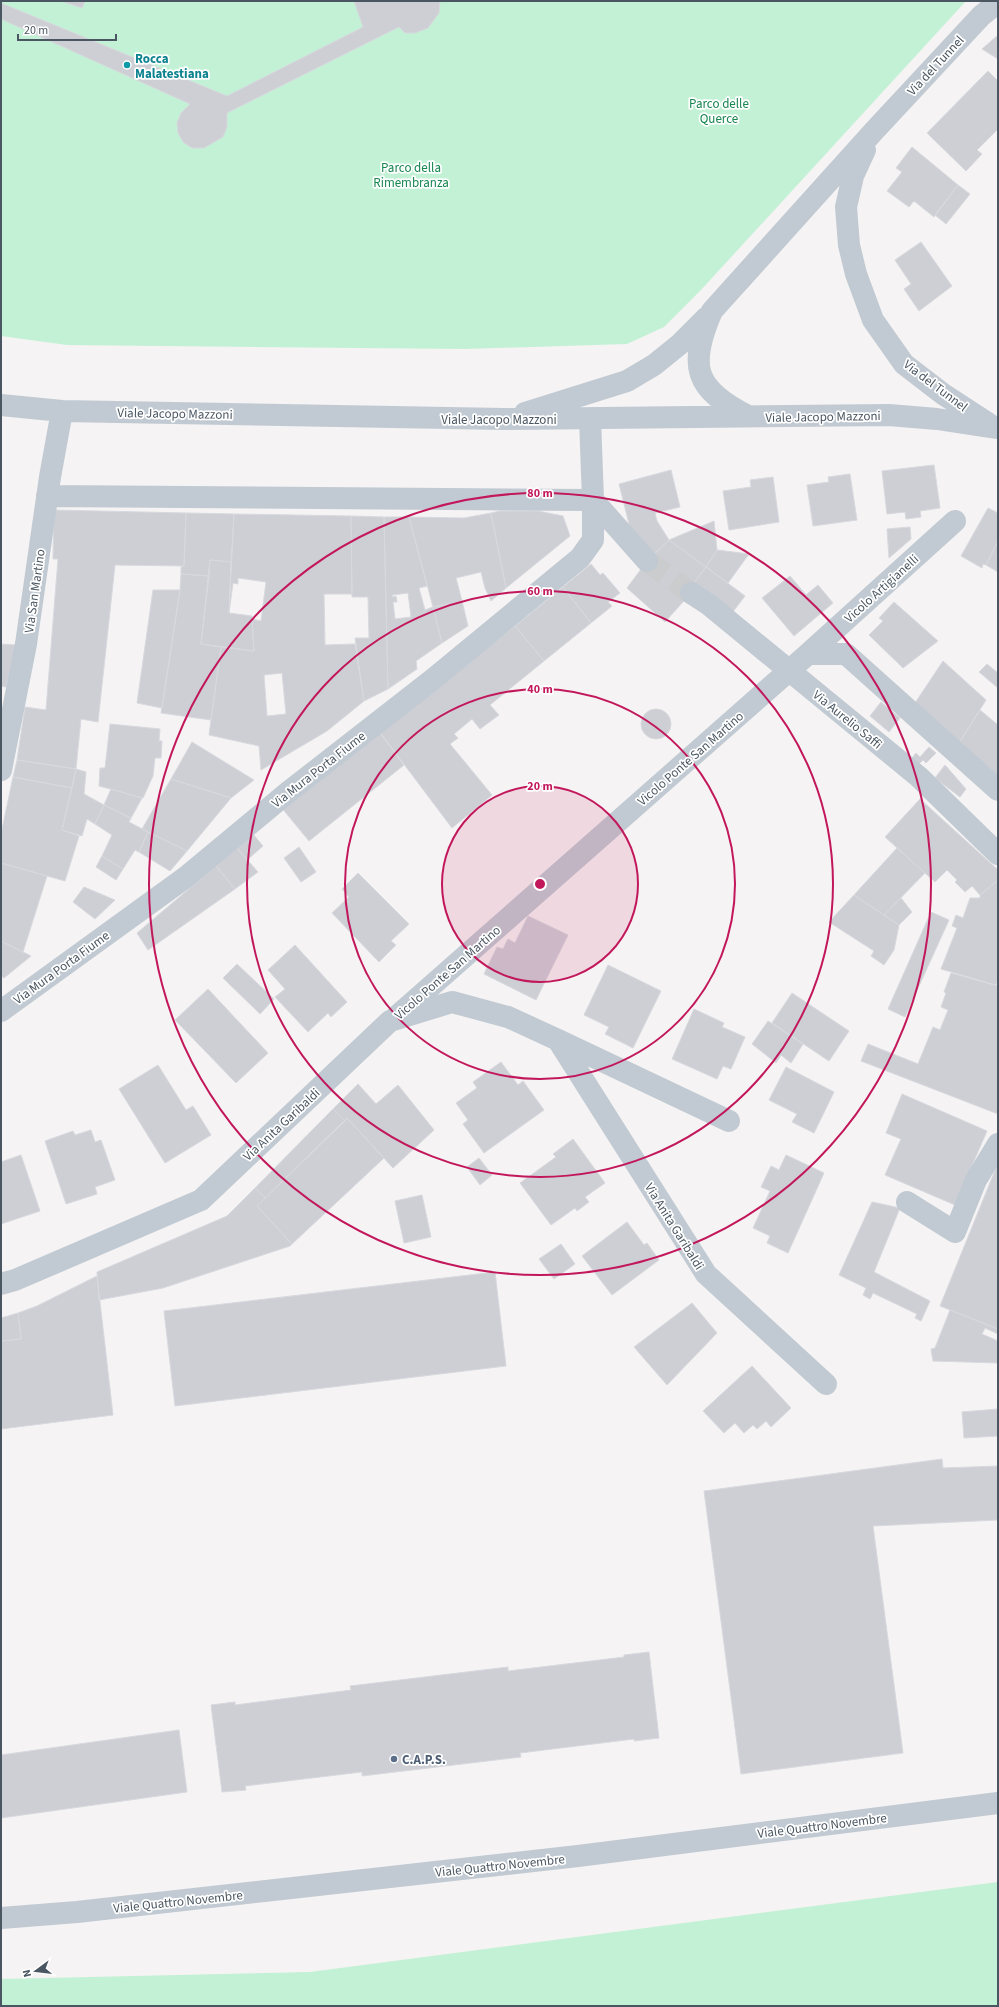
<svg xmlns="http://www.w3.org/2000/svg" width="999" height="2007" viewBox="0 0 999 2007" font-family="'Source Sans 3',sans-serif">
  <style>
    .green { fill: #c3f1d5 }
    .building { fill: #cdcfd5; stroke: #d7d9de; fill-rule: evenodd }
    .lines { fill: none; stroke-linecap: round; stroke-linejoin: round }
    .minor-tunnel { stroke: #caccce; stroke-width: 22; stroke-dasharray: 22 11; stroke-linecap: butt }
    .minor { stroke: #c1cad2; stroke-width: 22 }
    .ring { fill: none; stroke: #c2185b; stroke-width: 2 }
    .culture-dot { fill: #0f9aa8; stroke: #fff; stroke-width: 1.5 }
    .service-dot { fill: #5c6f8a; stroke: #fff; stroke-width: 1.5 }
    .labels { text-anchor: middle; stroke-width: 3.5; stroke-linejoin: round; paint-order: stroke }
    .culture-label { font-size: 13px; font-weight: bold; fill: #0d838f; stroke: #fff; text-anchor: start }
    .street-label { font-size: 13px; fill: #4a5661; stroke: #fff }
    .park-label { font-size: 13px; fill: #17864f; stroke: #fff }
    .service-label { font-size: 13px; font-weight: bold; fill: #4e5e75; stroke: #fff; text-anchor: start }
    .centre { fill: #c2185b; stroke: #fff; stroke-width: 2 }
    .ring-label { font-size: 12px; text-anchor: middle; font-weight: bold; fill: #c2185b; stroke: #fff; stroke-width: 3.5; stroke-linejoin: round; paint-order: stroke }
  </style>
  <rect width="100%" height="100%" fill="#f5f3f3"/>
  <!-- green -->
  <path class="green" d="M1,1h965l-266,290 -36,36 -37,17 -162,5 -398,-4 -66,-9z
    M998,1882v124h-997v-27l309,-7z"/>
  <!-- building -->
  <path class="building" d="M61,1h24l-3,7z
    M354,1h86l-1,12 -11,15 -13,5h-10l-6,-6 -172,86v14l-4,10 -19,11h-12l-9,-6 -5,-9 -1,-10 4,-10 9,-9 -189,-85v-16l226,93 136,-69z
    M998,35v24l-16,-10z
    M988,71l10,10v48l-21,21 5,4 -16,17 -39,-38z
    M912,147l46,38 -24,32 -20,-16 -5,6 -22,-16 15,-19 -6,-4z
    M958,185l12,9 -24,30 -11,-9z
    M921,242l31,44 -33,25 -15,-22 7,-5 -16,-24z
    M934,465l6,43 -20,3 1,6 -15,2 -1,-7 -18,2 -5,-43z
    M671,470l9,37 -25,6 2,8 12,19 -17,16 -20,-20 -13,-52z
    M850,474l7,46 -44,6 -6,-41 22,-3 -1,-5z
    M773,477l6,45 -50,8 -6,-39 28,-4 -1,-7z
    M988,508l10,5v28l-12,24 -3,-1 -1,4 -21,-12z
    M54,510l132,3 -2,53 -69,-1 -17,157 -17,-3 -5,50 -59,-9 8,-53 21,3 12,-151h-5z
    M500,511h38l25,5 7,20 -64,52 -15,-75z
    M186,513l48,1 -3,48 -21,-2 -1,16 -28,-2v-7l3,-1z
    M491,513l15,75 -15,13 -6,-13 -4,-16 -25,6 6,23 -29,6 -24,-90 55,1z
    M234,514l117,2 1,78h-28l1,51 30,-1 9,57 -37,30 -66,39 -2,-24 -50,-11 12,-88 33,4 -2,-32 9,2 5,-39 -28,-4v6l-5,-1 -4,30zM282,673l4,41 -19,2 -3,-41z
    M351,516l33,1 4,172 -24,12 -9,-63h14l-1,-41h-16z
    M384,517h25l18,69 -8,2 6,22 8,-3 9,36 -26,18 1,8 -29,20zM408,593l3,24 -16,2 -2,-17h4l-1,-6 -3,1 -1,-2z
    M714,521l3,29 -11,17 -37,-27z
    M910,527l1,12 -22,19 -2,-29z
    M669,540l37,27 -13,17 -2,9 -26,29 -38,-34 20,-27z
    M998,541v31l-12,-7z
    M717,550l32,4 -21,29 -22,-16z
    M210,560l21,2 -2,51 23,3 2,35 -53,-7z
    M591,564l9,11 3,-2 17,20 -12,9 4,4 -21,17 -28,-36z
    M706,567l39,29 -13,17 -39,-29z
    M181,574l28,2 -8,68 20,3 -10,73 -50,-7 19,-123z
    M790,576l16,19 12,-10 15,18 -39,33 -32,-38z
    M563,587l28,36 -47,38 -29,-35z
    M153,590h27l-18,118 -25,-5z
    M462,601l6,25 -26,17 -9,-36z
    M894,602l44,39 -35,27 -34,-33 14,-14 -4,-3z
    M515,626l29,35 -54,44 9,10 -19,14 -8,-10 -18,15 4,4 -8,6 42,51 -40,33 -73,-97z
    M1,644l15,1 -10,42 -5,-1z
    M943,661l43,39 -27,43 -44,-40z
    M987,664l11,9v15l-19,-16z
    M881,702l19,16 -11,14 -19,-16z
    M641 724a15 15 0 1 1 30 0a15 15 0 1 1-30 0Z
    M980,710l18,15v55l-39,-37z
    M110,724l50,5 -1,12h3l-1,17h-6l-2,18 -10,22 -44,-12 1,-18h5z
    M378,730l26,35 -95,76 -28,-34z
    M192,742l62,38 -23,18 -60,-19z
    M929,747l7,6 -10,10 -3,-3 -4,4 -7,-6 4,-5 4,4z
    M17,760l59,9 -4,19 -59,-11z
    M945,765l21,24 -6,8 -25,-19z
    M76,769l10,3 -2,22 20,11 -9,19 -8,-5 -5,17 -20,-6z
    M13,777l59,11 -10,42 17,6 -14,45 -64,-18v-29z
    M171,779l60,19 -44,53 -45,-22z
    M111,789l31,9 -11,20 -27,-13z
    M920,799l78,71v10l-18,15 -8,-9 -7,6 -10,-10 2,-2 -10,-10 -12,12 -50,-45z
    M104,805l27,13 -2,4 19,10 -9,20 -4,-2 -12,19 -21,-13 10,-21 -17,-11z
    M148,832l39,19 -17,20 -31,-19z
    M253,834l10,12 -16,14 -10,-12z
    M299,847l17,25 -15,10 -17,-24z
    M237,848l21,24 -23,17 -19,-23z
    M897,848l28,25 -41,42 -30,-20z
    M102,856l21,13 -7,11 -20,-13z
    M1,863l46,13 -24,76 -22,-11z
    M216,866l19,23 -87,61 -11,-17z
    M358,873l51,51 -18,17 5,4 -17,17 -47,-49 17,-16 -7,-8z
    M998,880v99l-2,6 -55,-16 16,-41 -5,-2 4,-11 7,3 7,-20h10v-3z
    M84,887l31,13 -20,19 -22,-17z
    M854,895l45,30 -5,25 -10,15 -13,-9 3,-5 -45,-29z
    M901,898l11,14 -13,13 -15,-10z
    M931,912l18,8 -44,97 -17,-8z
    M528,916l40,19 -32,65 -52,-26 13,-27 6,2 5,-10 7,4z
    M1,941l30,15 -27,22 -3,-2z
    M295,945l52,57 -16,15 -3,-4 -20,19 -33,-35 10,-8 -17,-19z
    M237,964l37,35 -14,15 -37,-36z
    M608,965l53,26 -28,57 -28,-14 4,-7 -25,-12z
    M951,973l47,13v128l-137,-53 7,-17 50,20 15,-37 7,3 8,-20 -7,-3 5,-14 -2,-1z
    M208,989l60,64 -32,30 -61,-63z
    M792,993l57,38 -20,30 -57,-38z
    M694,1009l30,14 -2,4 23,10 -14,32 -8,-3 -6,13 -45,-20z
    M768,1021l35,23 -12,19 -10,-8 -5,8 -24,-19z
    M501,1062l17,23 5,-4 21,29 -60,43 -21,-29 5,-4 -12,-17 21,-15 -4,-6z
    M158,1065l28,45 7,-4 18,29 -46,28 -46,-74z
    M786,1067l48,25 -20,41 -22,-11 5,-8 -28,-14z
    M358,1084l18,20 22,-19 36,45 -41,38 -46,-50 -2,3 -12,-12z
    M902,1094l85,37 -32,74 -70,-30 16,-36 -15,-6z
    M333,1109l12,12 -80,77 -10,-10z
    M347,1118l37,40 -92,86 -35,-38z
    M91,1130l4,12 6,-2 14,40 -20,7 2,7 -31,10 -21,-63 28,-10 2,4z
    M573,1139l32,44 -20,14 4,5 -12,9 -2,-3 -24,17 -31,-42 36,-26 -3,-3z
    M21,1155l19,56 -39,13v-62z
    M786,1155l38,18 -36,80 -21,-10 3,-7 -17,-8 17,-37 -9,-4 10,-21 8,4z
    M479,1158l13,17 -12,10 -13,-18z
    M998,1163v166l-58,-23z
    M255,1188l10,10 -8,8 35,38 -2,2 -127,42 -64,12 -2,-28 130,-56z
    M422,1195l9,42 -27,6 -9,-42z
    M872,1202l28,6 -26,64 56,29 -9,20 -6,-3 2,-4 -44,-21 -3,6 -7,-4 3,-7 -27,-13z
    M627,1222l17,23 3,-2 12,17 -47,35 -30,-39z
    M561,1244l14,20 -21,15 -15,-20z
    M495,1272l11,94 -331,40 -11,-95z
    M97,1276l16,139 -112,14v-88l20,-2 -3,-26 19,-7z
    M692,1303l25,30 -50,52 -33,-38z
    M950,1310l48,19v5l-13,-6 -3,6 16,7v22l-65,-2 -2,-12 4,-1z
    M18,1313l3,26 -20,2v-23z
    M752,1366l39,42 -20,19 -5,-6 -9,8 -4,-4 -9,8 -9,-10 -11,10 -21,-22z
    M998,1409v27l-34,2 -2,-26z
    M942,1459l1,9 55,-2v54l-125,6 30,227 -162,21 -37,-283z
    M649,1652l10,86 -25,3v-2l-114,14 1,4 -159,19v-4l-117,14 1,4 -24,2 -11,-87 24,-3v3l116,-15 -1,-4 158,-19v4l116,-14v-2z
    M179,1730l8,62 -186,26v-63z"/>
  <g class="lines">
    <!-- minor-tunnel -->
    <path class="minor-tunnel" d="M647,561l44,32"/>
    <!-- minor -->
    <path class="minor" d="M865,150l-12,26 -7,31 3,38 7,29 17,46 31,44 39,30 46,30
      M1,405l61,6 442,8 385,-4 48,4 59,9
      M525,413l102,-32 27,-16 26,-21 26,-26
      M748,416c-54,-27 -60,-50 -36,-105l162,-180 107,-115 17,-14
      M47,496l546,4
      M593,500l54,61
      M691,593l17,11 211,173 79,77
      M808,654l147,-133
      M1,770l25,-126 24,-167 12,-66
      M1,1011l185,-134 101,-84 145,-113 148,-122 13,-18v-40l-3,-81
      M396,1017l412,-363h38l152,136
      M558,1040l171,81
      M907,1202l48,30 21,-52 22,-36
      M1,1284l14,-4 186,-80 189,-179 62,-19 56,15 50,23 148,234 120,110
      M1,1918l76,-6 501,-56 420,-53"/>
  </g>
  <!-- distance rings -->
  <circle cx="540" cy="884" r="98" fill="#c2185b" fill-opacity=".12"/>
  <g class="ring">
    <circle cx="540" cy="884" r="98"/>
    <circle cx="540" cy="884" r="195"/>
    <circle cx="540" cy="884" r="293"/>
    <circle cx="540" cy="884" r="391"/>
  </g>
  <!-- markers -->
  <circle class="culture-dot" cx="127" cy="65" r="4"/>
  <circle class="service-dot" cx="394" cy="1759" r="4"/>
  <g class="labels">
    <!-- culture labels -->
    <g class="culture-label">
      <text x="135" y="63">Rocca<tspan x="135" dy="15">Malatestiana</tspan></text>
    </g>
    <!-- street labels -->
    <g class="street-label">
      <text transform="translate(935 65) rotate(-47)" y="5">Via del Tunnel</text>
      <text transform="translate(936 385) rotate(37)" y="5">Via del Tunnel</text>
      <text transform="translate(175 413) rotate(1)" y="5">Viale Jacopo Mazzoni</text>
      <text transform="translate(823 416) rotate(-1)" y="5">Viale Jacopo Mazzoni</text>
      <text x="499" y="424">Viale Jacopo Mazzoni</text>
      <text transform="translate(881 588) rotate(-42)" y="5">Vicolo Artigianelli</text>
      <text transform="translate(34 591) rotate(-82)" y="5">Via San Martino</text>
      <text transform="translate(848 719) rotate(39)" y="5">Via Aurelio Saffi</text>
      <text transform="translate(690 758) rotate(-41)" y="5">Vicolo Ponte San Martino</text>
      <text transform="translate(318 769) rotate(-38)" y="5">Via Mura Porta Fiume</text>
      <text transform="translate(61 967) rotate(-36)" y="5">Via Mura Porta Fiume</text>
      <text transform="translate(447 972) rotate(-41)" y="5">Vicolo Ponte San Martino</text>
      <text transform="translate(281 1124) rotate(-43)" y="5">Via Anita Garibaldi</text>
      <text transform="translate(675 1226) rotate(58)" y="5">Via Anita Garibaldi</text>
      <text transform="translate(822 1825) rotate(-7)" y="5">Viale Quattro Novembre</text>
      <text transform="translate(500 1865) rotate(-6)" y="5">Viale Quattro Novembre</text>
      <text transform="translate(178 1901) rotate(-6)" y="5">Viale Quattro Novembre</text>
    </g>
    <!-- park labels -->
    <g class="park-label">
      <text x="719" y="108">Parco delle<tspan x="719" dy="15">Querce</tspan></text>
      <text x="411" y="172">Parco della<tspan x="411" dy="15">Rimembranza</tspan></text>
    </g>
    <!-- service labels -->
    <g class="service-label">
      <text x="402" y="1764">C.A.P.S.</text>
    </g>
  </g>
  <circle cx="540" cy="884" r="6" class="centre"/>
  <g class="ring-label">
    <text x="540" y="497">80 m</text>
    <text x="540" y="595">60 m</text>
    <text x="540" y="693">40 m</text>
    <text x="540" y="790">20 m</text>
  </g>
  <!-- border -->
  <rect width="999" height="2007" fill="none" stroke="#4a5661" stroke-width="4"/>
  <!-- north arrow -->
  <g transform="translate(36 1971) rotate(255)" stroke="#ffffff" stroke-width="3" paint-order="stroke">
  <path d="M0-3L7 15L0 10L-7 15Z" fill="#4a5661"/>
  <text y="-6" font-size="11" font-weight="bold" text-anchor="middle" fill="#4a5661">N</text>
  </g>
  <!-- scale -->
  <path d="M18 34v6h98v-6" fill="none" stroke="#4a5661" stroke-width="2"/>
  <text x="24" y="34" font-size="12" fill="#4a5661" stroke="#ffffff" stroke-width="3" paint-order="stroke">20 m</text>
</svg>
